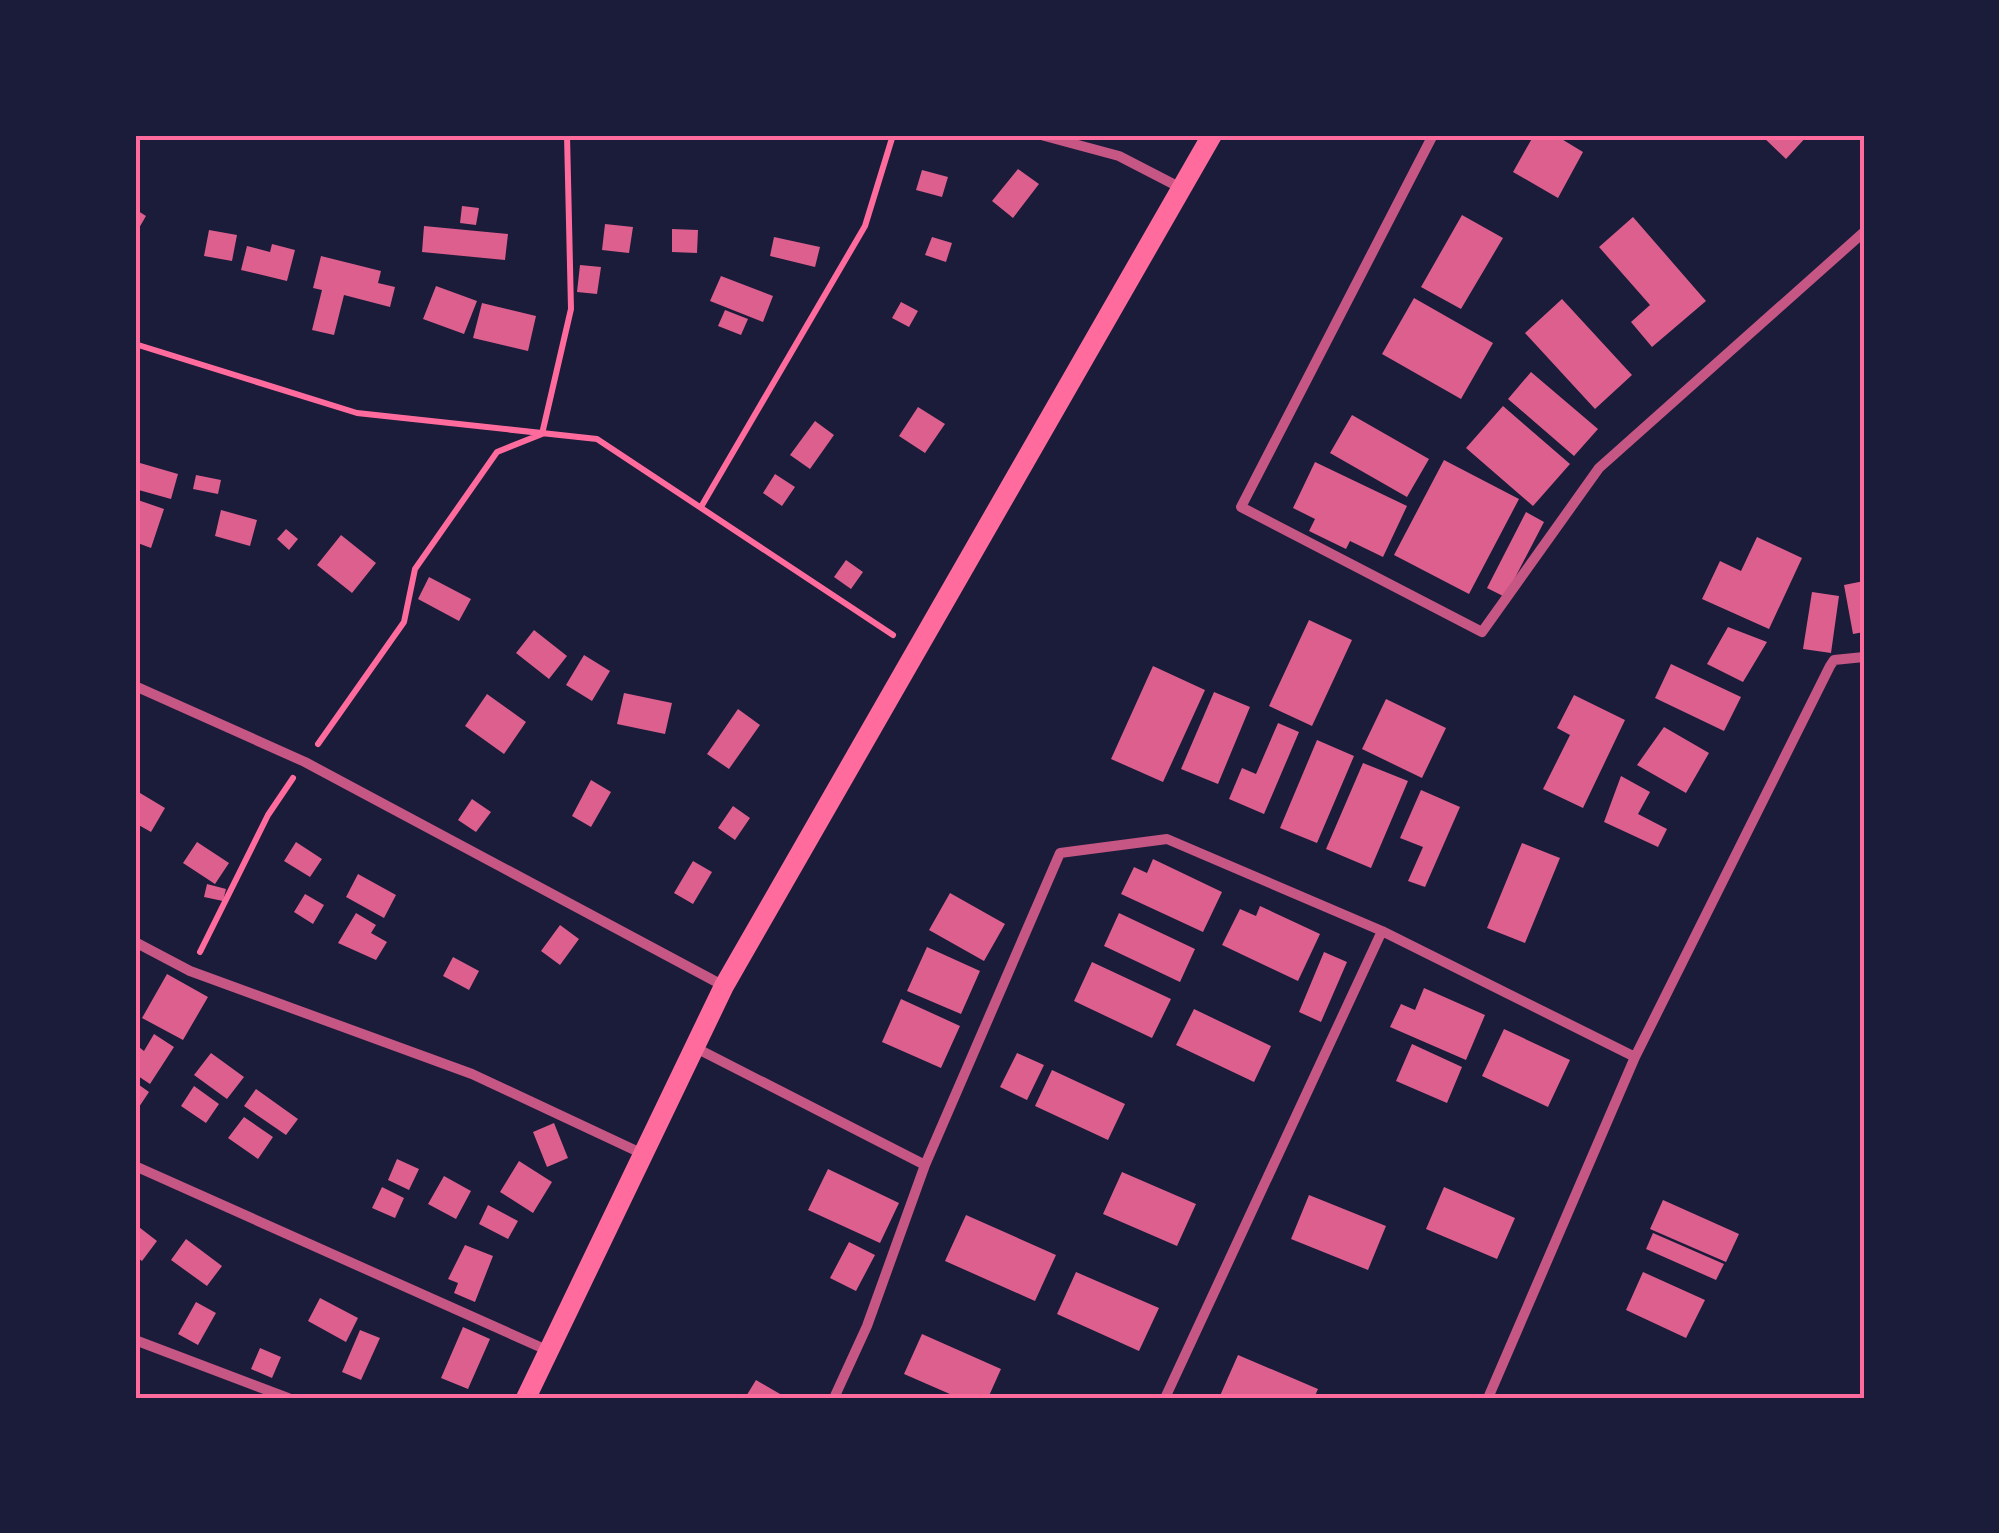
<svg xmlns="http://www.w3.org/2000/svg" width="1999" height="1533" viewBox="0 0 1999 1533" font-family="'Noto Sans',sans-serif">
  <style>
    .building { fill: #dd5f8e }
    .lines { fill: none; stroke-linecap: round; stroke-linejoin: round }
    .path { stroke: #ff6b9d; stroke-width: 6 }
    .minor { stroke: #c65784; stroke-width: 10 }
    .secondary { stroke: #ff6b9d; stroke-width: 20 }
    .neatline { fill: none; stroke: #ff6b9d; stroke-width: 4 }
  </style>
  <rect width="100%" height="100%" fill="#1b1b3a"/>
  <!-- building -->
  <path class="building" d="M1534,135h21l28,17 -25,46 -45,-26z
    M1761,135h47l-22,24z
    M1018,169l21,15 -26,34 -21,-17z
    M922,170l26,7 -6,20 -26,-7z
    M462,206l17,2 -3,17 -16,-2z
    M135,209l11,7 -11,19z
    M1462,215l41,23 -42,71 -40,-22z
    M1633,217l73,84 -54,46 -21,-25 19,-17 -51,-58z
    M605,224l28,3 -4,26 -27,-3z
    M424,226l84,8 -3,26 -83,-8z
    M672,229l26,1 -1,23 -25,-1z
    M209,230l28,5 -5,26 -28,-5z
    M774,237l46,10 -5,20 -45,-11z
    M932,237l20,6 -6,19 -21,-7z
    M272,244l23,6 -8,31 -46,-11 6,-24 23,6z
    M321,256l60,15 -3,12 17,4 -5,20 -46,-12 -10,40 -22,-5 10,-40 -9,-2z
    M580,265l21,2 -4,27 -20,-2z
    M721,276l52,20 -10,26 -53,-21z
    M436,286l41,15 -13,33 -41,-15z
    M1414,298l79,45 -32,56 -79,-45z
    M1562,299l70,76 -37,34 -70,-76z
    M901,302l17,9 -9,16 -17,-9z
    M482,303l54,13 -8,35 -55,-13z
    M725,310l23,9 -7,16 -23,-9z
    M1531,372l67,57 -24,27 -66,-57z
    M1503,406l67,58 -37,42 -67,-58z
    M918,407l27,17 -20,29 -26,-17z
    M1352,415l77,44 -22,38 -77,-44z
    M815,421l19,14 -24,34 -20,-14z
    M1444,460l75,39 -50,95 -75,-39z
    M1315,462l92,44 -24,51 -33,-16 -4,8 -37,-18 6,-12 -22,-11z
    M140,463l38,11 -7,25 -36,-10z
    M775,474l20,13 -13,19 -19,-13z
    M196,475l25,5 -3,14 -25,-5z
    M135,499l29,10 -13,39 -16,-6z
    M221,510l36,10 -7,26 -35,-10z
    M1526,512l18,10 -39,75 -18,-9z
    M286,529l12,10 -9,11 -12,-11z
    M341,535l35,28 -24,30 -35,-28z
    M1757,537l45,21 -33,71 -67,-30 18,-38 21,10z
    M846,560l17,12 -12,17 -17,-12z
    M429,577l42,22 -12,22 -41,-22z
    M1864,581v51l-11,2 -9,-49z
    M1812,592l27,4 -8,57 -28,-4z
    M1309,620l43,20 -40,86 -43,-20z
    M1728,627l39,15 -24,40 -36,-18z
    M534,630l33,26 -18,23 -33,-26z
    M584,655l26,16 -18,30 -26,-16z
    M1671,664l70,33 -17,34 -69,-33z
    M1153,666l52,24 -42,92 -52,-23z
    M1214,692l36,15 -32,77 -37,-15z
    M624,693l48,10 -7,31 -48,-10z
    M487,694l39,28 -22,32 -39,-28z
    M1574,695l51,25 -42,88 -40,-19 27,-54 -13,-7z
    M1386,699l60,29 -24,50 -60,-29z
    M738,709l22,16 -31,44 -22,-15z
    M1278,723l21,9 -35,82 -35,-15 13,-31 14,6z
    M1664,727l45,26 -23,40 -49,-28z
    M1317,740l37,16 -37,87 -37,-15z
    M1363,763l45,18 -37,87 -45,-19z
    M1621,776l29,16 -12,22 29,15 -9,18 -54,-25z
    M591,780l20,12 -20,35 -19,-11z
    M135,790l30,18 -14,24 -16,-9z
    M1421,790l39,17 -35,80 -17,-6 15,-34 -23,-9z
    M472,799l19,13 -15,20 -18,-12z
    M733,806l17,12 -15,22 -17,-12z
    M197,842l32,21 -14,21 -32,-21z
    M296,842l26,17 -12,18 -26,-16z
    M1522,843l38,15 -35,85 -38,-15z
    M1153,859l69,33 -19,40 -82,-38 13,-27 13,6z
    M693,861l19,11 -19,32 -19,-11z
    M358,874l38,21 -12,23 -38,-21z
    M207,884l19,5 -3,12 -19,-4z
    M950,893l55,31 -21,37 -55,-31z
    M305,894l19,11 -11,19 -19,-12z
    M1260,906l60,28 -22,47 -76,-36 18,-36 16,7z
    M356,913l20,12 -5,8 16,9 -11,18 -38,-17z
    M1119,913l76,36 -15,33 -76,-36z
    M560,925l19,14 -19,26 -19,-14z
    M927,947l53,24 -19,43 -54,-23z
    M1324,952l23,10 -26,60 -22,-10z
    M453,957l26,14 -10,19 -26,-14z
    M1092,962l79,37 -19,39 -78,-37z
    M167,974l41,23 -25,43 -41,-22z
    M1424,988l61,27 -19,45 -76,-33 11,-23 14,6z
    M901,999l59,27 -19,42 -59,-26z
    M1194,1009l77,37 -17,36 -78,-37z
    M1504,1029l66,31 -22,47 -66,-31z
    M154,1034l20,13 -24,37 -15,-10v-30l9,7z
    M1412,1044l50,23 -15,36 -51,-22z
    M211,1053l33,24 -17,22 -33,-24z
    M1017,1053l27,12 -17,35 -27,-13z
    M1052,1070l73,34 -17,36 -73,-34z
    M135,1082l14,10 -14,21z
    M194,1086l25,18 -13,19 -25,-17z
    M256,1089l42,30 -12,16 -42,-29z
    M244,1117l29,20 -15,22 -30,-21z
    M554,1123l14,35 -21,9 -14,-35z
    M397,1159l22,10 -10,21 -21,-10z
    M519,1161l33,21 -19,31 -33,-21z
    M828,1169l71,34 -19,40 -72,-33z
    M1122,1172l74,32 -19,42 -74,-32z
    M444,1176l27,15 -15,28 -28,-15z
    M382,1187l22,11 -9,20 -23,-10z
    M1444,1187l71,31 -18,41 -71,-30z
    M1309,1195l77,31 -18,44 -77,-31z
    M1663,1200l76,34 -13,28 -76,-33z
    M488,1205l30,16 -10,18 -29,-15z
    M966,1215l90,40 -21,46 -90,-40z
    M135,1224l22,17 -15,20 -7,-5z
    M1653,1233l71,31 -8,16 -70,-31z
    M186,1239l36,27 -15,20 -36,-26z
    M849,1242l26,13 -19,36 -26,-13z
    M465,1245l28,11 -18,46 -21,-9 4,-10 -10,-4z
    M1076,1272l83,36 -20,43 -82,-37z
    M1643,1272l62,28 -19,38 -60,-28z
    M320,1298l38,20 -12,24 -38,-21z
    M196,1302l20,11 -18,32 -20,-11z
    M463,1327l27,12 -22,50 -27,-11z
    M360,1330l20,8 -19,42 -19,-8z
    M922,1334l79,35 -13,29h-29l-55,-24z
    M260,1348l21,9 -9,21 -21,-9z
    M1238,1355l80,34 -4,9h-95z
    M756,1380l31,18h-42z"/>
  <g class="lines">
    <!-- path -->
    <path class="path" d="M135,344l222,69 240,26 296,196
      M701,507l164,-281 28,-91
      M318,744l86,-122 11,-53 82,-117 45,-18 29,-125 -4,-174
      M200,952l68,-137 25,-37"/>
    <!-- minor -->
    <path class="minor" d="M1041,135l78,21 62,32
      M1433,135l-192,372 241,125 117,-164 265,-236
      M135,686l170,76 419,224
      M135,942l55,29 282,103 171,80
      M694,1047l231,118
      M135,1166l414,185
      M135,1340l153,58
      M834,1398l33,-72 58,-161 135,-312 107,-14 215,92 253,126
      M1165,1398l217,-467
      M1488,1398l147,-341 195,-391 4,-6 30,-3"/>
    <!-- secondary -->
    <path class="secondary" d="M526,1398l198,-412 488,-851"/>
  </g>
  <!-- border -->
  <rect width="1999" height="1533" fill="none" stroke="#1b1b3a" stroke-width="275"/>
  <rect x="138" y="138" width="1724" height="1258" class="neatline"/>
</svg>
